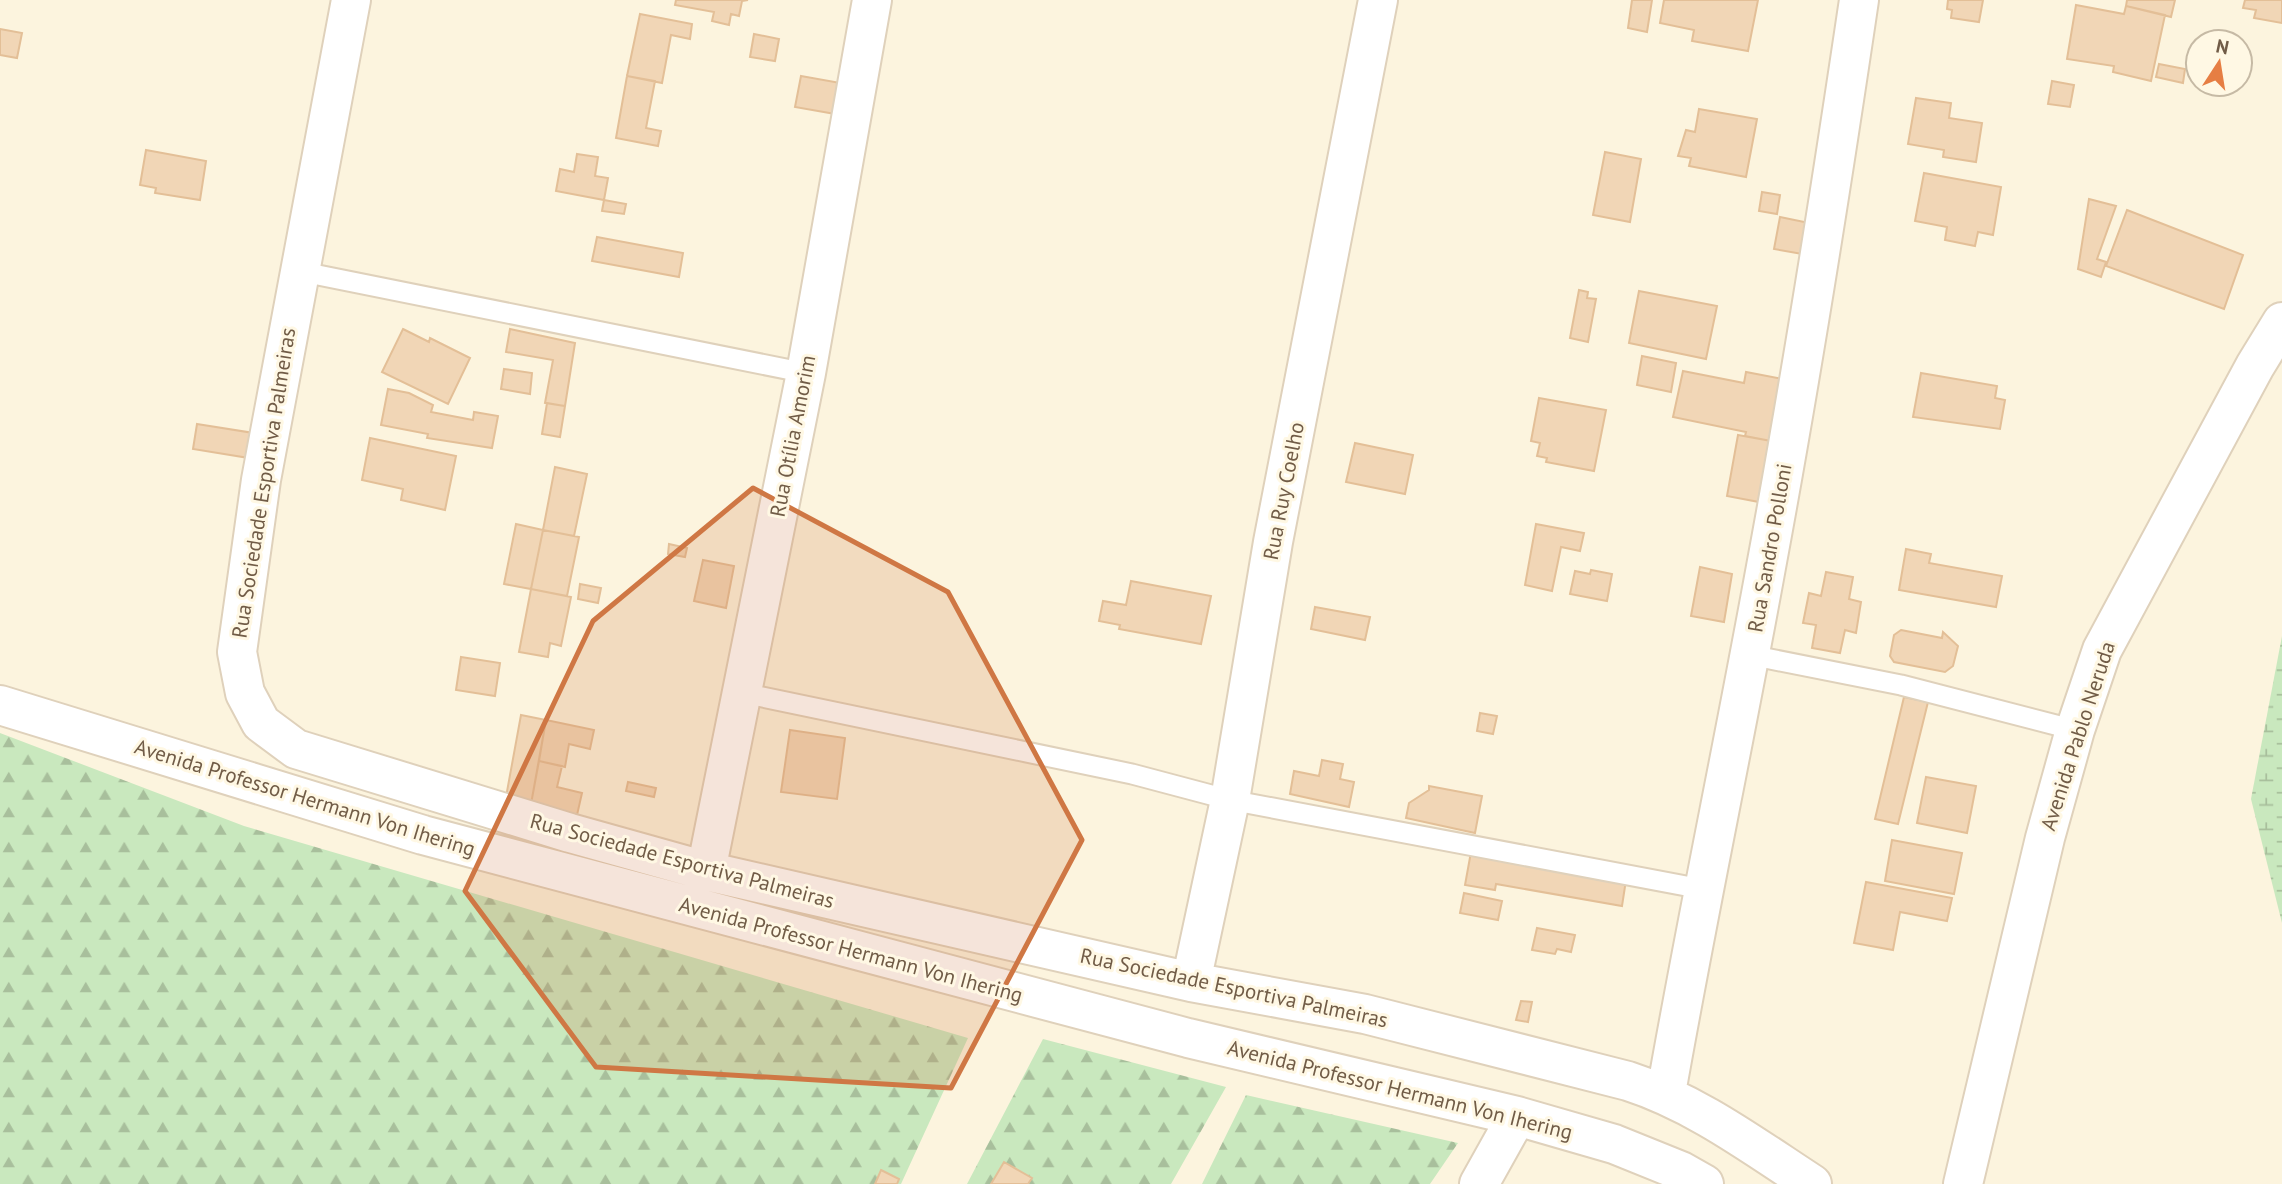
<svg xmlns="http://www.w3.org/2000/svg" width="2282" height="1184" viewBox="0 0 2282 1184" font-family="'PT Sans',sans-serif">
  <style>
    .forest { fill: url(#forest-firs) }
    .wetland { fill: url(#wetland-marsh) }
    .building { fill: #f1d6b6; stroke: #e3bf97; stroke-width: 2 }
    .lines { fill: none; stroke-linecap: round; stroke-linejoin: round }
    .service-casing { stroke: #dfd1bb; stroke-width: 23 }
    .minor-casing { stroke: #dfd1bb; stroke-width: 42 }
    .service { stroke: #fff; stroke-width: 19 }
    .minor { stroke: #fff; stroke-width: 38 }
    .marked { fill: #cf7744; fill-opacity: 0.2; stroke: #cf7744; stroke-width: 5; stroke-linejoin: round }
    .labels { text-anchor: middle; stroke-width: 6; stroke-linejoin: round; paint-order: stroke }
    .street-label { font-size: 21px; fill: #715c47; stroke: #fff8e4 }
  </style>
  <defs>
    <pattern id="forest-firs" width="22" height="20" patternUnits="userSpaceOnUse" patternTransform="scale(1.75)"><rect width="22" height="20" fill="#c9e8be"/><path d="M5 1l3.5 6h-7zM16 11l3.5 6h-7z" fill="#a8bf9c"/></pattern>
    <pattern id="wetland-marsh" width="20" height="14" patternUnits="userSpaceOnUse" patternTransform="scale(1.75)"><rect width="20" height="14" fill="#c9e8be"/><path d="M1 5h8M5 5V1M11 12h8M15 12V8" fill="none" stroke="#a8bf9c"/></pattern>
  </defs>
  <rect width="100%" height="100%" fill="#fcf4de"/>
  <!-- forest -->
  <path class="forest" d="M0,733l244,93 724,212 -67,146h-901z
    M1043,1039l183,48 -55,97h-204z
    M1246,1095l212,48 -28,41h-228z"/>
  <!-- wetland -->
  <path class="wetland" d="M2282,636v287l-31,-124z"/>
  <!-- building -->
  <path class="building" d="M676,0h72l-6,1 -3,15 -8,-2 -2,11 -17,-4 2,-9 -39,-7z
    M1632,0h20l-5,32 -19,-4z
    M1664,0h94l-10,51 -56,-10 2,-11 -34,-7z
    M1948,0h35l-4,22 -28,-4 1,-8 -5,-1z
    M2127,0h48l-4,17 -45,-11z
    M2245,0h37v23l-28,-5 2,-8 -13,-2z
    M2076,5l48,9 2,-8 39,9 -14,66 -38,-9 1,-6 -47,-7z
    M640,14l52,10 -2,15 -19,-4 -9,48 -35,-7z
    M0,29l22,4 -5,25 -17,-3z
    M754,34l25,5 -4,22 -25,-4z
    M2159,64l26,5 -2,14 -27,-6z
    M627,76l28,5 -9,47 15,3 -3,15 -42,-8z
    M801,76l45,8 -5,31 -46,-8z
    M2052,81l22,4 -4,22 -22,-3z
    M1916,98l35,5 -2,15 33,5 -6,39 -33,-5 1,-7 -36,-6z
    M1699,109l58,10 -11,58 -57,-11 2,-8 -13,-2 8,-26 9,2z
    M146,150l60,11 -6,39 -45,-7 1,-5 -16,-3z
    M1605,152l36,7 -11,63 -37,-7z
    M577,154l21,3 -3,19 13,2 -4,22 -48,-9 4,-22 14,3z
    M1924,173l77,14 -8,48 -15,-3 -3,14 -30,-6 2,-13 -32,-6z
    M1762,192l18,3 -3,19 -18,-3z
    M2089,199l27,7 -19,53 9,3 -5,15 -23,-8z
    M604,200l22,4 -2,10 -22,-3z
    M2127,210l116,45 -19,54 -118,-43z
    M1780,217l34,7 -6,31 -34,-6z
    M597,237l86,16 -4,24 -87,-16z
    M1579,290l9,2 -1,6 9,1 -8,43 -18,-4z
    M1639,291l78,15 -11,53 -77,-16z
    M403,329l26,13 1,-4 40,20 -22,46 -66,-32z
    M510,329l65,14 -10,63 -20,-3 8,-43 -47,-8z
    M1642,356l34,7 -5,29 -34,-7z
    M504,369l28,4 -2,21 -29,-5z
    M1683,371l61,12 2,-11 37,7 -12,62 -26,-5 1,-4 -73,-15z
    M1921,373l76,13 -2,12 10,2 -5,29 -87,-12z
    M388,389l21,4 24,12 -2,7 42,8 1,-8 24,4 -6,32 -65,-10 1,-4 -47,-9z
    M1539,398l67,12 -12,61 -48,-9 1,-4 -10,-2 3,-13 -9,-2z
    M547,403l18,3 -5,31 -18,-3z
    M197,424l63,10 -5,25 -62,-10z
    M1738,435l33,6 -12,61 -32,-6z
    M370,438l86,18 -11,54 -44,-10 2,-11 -41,-9z
    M1355,443l58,12 -8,39 -59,-12z
    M555,467l32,7 -13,62 -31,-6z
    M516,524l27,6 -12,59 -27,-5z
    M1536,524l48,9 -4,18 -19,-4 -9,44 -27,-6z
    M543,530l36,7 -12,59 -36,-7z
    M669,544l18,4 -2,9 -17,-3z
    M1906,549l25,5 -2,9 73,13 -6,31 -97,-17z
    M703,560l31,6 -8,42 -32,-7z
    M1700,567l32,7 -8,48 -33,-6z
    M1591,570l21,4 -5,27 -37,-7 5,-23 15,3z
    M1826,572l27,5 -4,22 12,3 -5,31 -11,-3 -5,23 -28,-5 4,-23 -13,-2 6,-30 12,3z
    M1131,581l80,15 -10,48 -82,-15 1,-4 -21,-4 4,-20 23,4z
    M580,584l21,4 -3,15 -20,-4z
    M531,589l40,8 -10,49 -11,-3 -2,14 -29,-5z
    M1315,607l55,10 -5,23 -54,-11z
    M1901,630l41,8 1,-6 15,14 -5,20 -8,6 -51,-10 -4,-6 4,-21z
    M461,657l39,6 -5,33 -39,-6z
    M1904,697l24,5 -30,122 -23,-5z
    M1480,713l17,3 -4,18 -16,-3z
    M521,715l25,5 -15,84 -25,-7z
    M546,720l48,10 -4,19 -21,-5 -4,23 -26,-6z
    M790,730l55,8 -8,61 -56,-7z
    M1322,760l21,4 -3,15 14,3 -5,25 -59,-13 4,-23 25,5z
    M539,761l23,5 -5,21 25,6 -5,22 -46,-11z
    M1926,777l50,9 -9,47 -50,-10z
    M628,782l28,6 -2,9 -28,-6z
    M1429,786l53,10 -7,37 -69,-15 3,-15 20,-13z
    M1892,840l70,13 -8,41 -69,-13z
    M1471,852l155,28 -4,26 -126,-22 -1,6 -30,-5z
    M1866,882l86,16 -5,23 -47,-9 -7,38 -39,-7z
    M1464,893l38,8 -4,19 -38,-7z
    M1537,928l38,7 -4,17 -14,-3 -2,5 -23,-4z
    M1521,1001l11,1 -4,20 -12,-2z
    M1004,1162l28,16 -4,6h-37z
    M881,1170l18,9 -2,5h-22z"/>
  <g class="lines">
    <!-- service casing -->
    <g class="service-casing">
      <path id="service" d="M298,271l508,102
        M1750,655l151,30 174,45
        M743,693l389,81 98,26 472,89"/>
    </g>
    <!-- minor casing -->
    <g class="minor-casing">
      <path id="minor" d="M351,0l-90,480 -24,172 8,41 16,30 35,26 274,84 136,38 485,111 174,32 263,67c68,22 124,64 184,103
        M0,705l423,130 765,203 329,78 97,28 67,27 23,13
        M706,871l100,-498 66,-373
        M1191,982l39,-182 43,-258 105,-542
        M1666,1093c31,-176 68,-350 100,-526 35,-188 65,-378 93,-567
        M1479,1184l38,-68
        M1963,1184l82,-346 30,-108 27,-80 153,-284 27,-44"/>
    </g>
    <!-- service -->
    <use href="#service" class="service"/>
    <!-- minor -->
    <use href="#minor" class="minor"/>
  </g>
  <!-- marked area -->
  <path class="marked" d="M753,488l195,104 134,248 -131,248 -355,-21 -131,-176 128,-270z"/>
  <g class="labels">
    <!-- street labels -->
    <g class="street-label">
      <text transform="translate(793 436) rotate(-79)" y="7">Rua Otília Amorim</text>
      <text transform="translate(264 483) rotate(-81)" y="7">Rua Sociedade Esportiva Palmeiras</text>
      <text transform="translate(1284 491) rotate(-79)" y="7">Rua Ruy Coelho</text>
      <text transform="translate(1770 548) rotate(-80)" y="7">Rua Sandro Polloni</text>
      <text transform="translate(2078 736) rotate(-72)" y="7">Avenida Pablo Neruda</text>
      <text transform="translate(305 798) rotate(17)" y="7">Avenida Professor Hermann Von Ihering</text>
      <text transform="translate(682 861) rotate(15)" y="7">Rua Sociedade Esportiva Palmeiras</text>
      <text transform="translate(851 950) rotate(15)" y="7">Avenida Professor Hermann Von Ihering</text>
      <text transform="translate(1234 988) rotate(12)" y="7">Rua Sociedade Esportiva Palmeiras</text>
      <text transform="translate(1400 1090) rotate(14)" y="7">Avenida Professor Hermann Von Ihering</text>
    </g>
  </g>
  <!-- north arrow -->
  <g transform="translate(2219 63) rotate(12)"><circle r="33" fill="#fff8e4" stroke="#c6baa5" stroke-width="2"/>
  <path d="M0-5L12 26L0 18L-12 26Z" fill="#e67e43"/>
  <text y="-10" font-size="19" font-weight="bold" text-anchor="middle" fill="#715c47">N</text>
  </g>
</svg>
